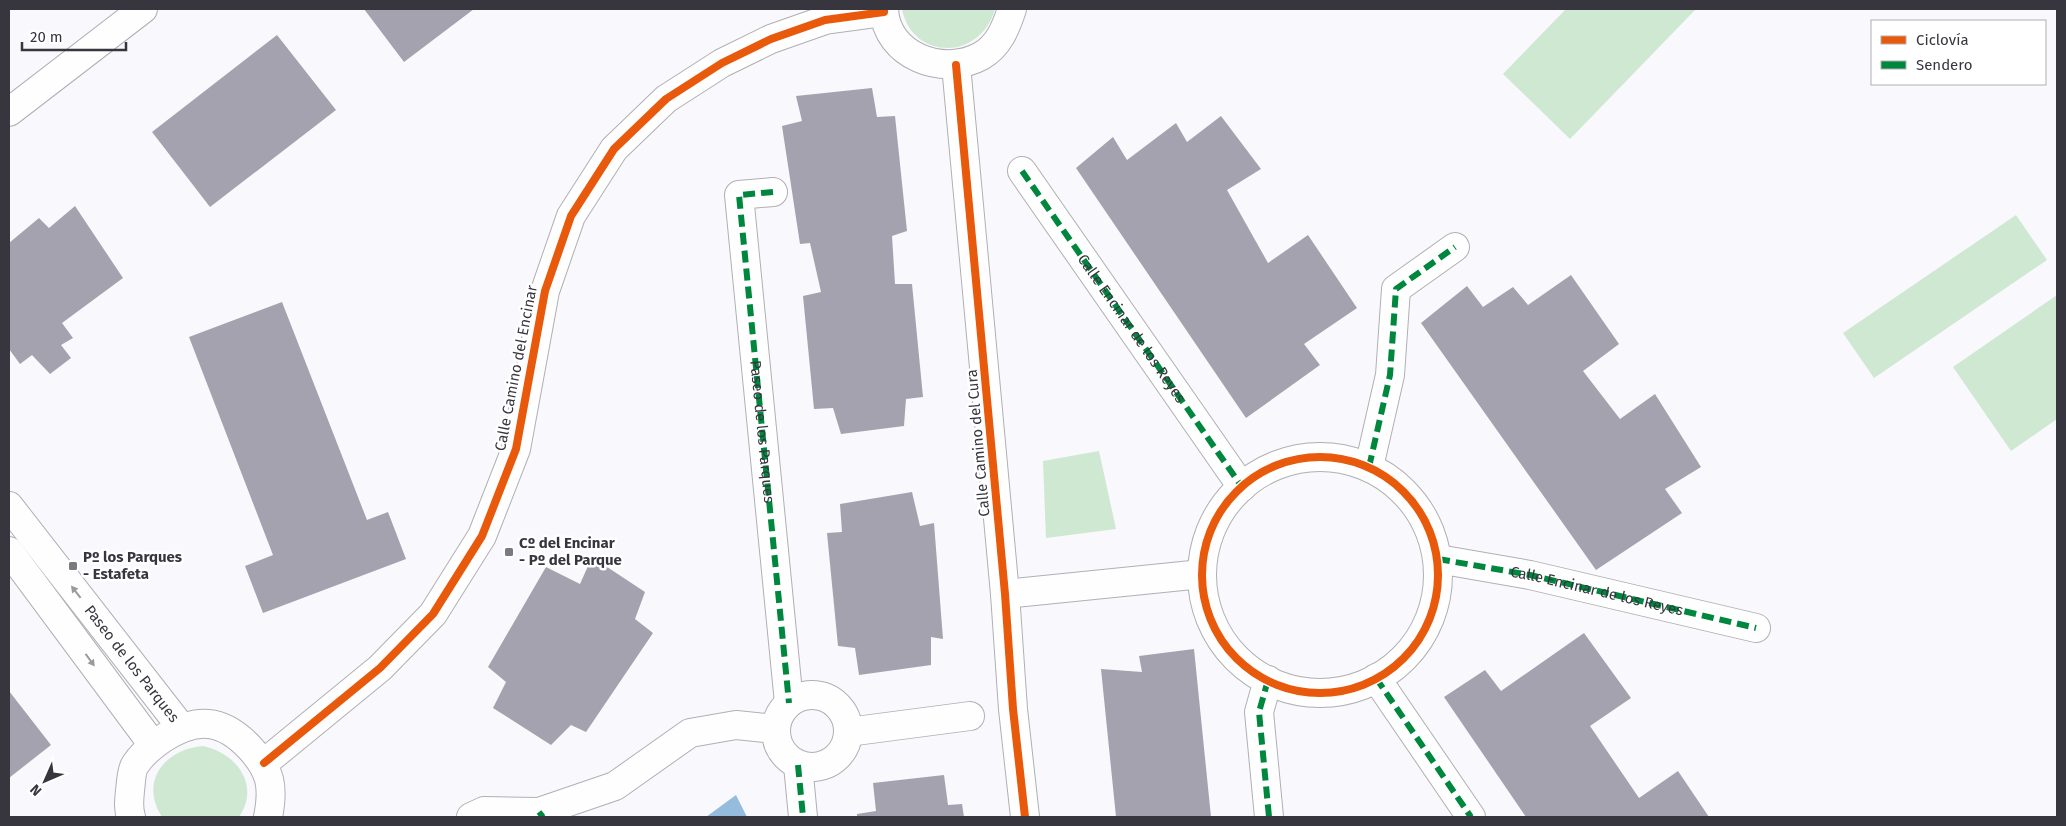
<svg xmlns="http://www.w3.org/2000/svg" width="2066" height="826" viewBox="0 0 2066 826" font-family="'Fira Sans',sans-serif">
  <style>
    .green { fill: #cee8d2 }
    .water { fill: #95bcdd }
    .building { fill: #a5a2af }
    .lines { fill: none; stroke-linecap: round; stroke-linejoin: round }
    .street-casing { stroke: #b0afb5; stroke-width: 30 }
    .street { stroke: #fefeff; stroke-width: 28 }
    .quiet { stroke: #00873e; stroke-width: 6; stroke-dasharray: 12 6; stroke-linecap: butt }
    .cycleway-casing { stroke: #fff; stroke-width: 11 }
    .cycleway { stroke: #e8590c; stroke-width: 8 }
    .oneway { fill: #9a9a9e }
    .poi-dot { fill: #7b7a81; stroke: #fff; stroke-width: 2 }
    .labels { text-anchor: middle; stroke-width: 5; stroke-linejoin: round; paint-order: stroke }
    .street-label { font-size: 15px; fill: #37363e; stroke: #fff }
    .poi-label { font-size: 15px; font-weight: bold; fill: #37363e; stroke: #fff; text-anchor: start }
  </style>
  <rect width="100%" height="100%" fill="#f8f8fd"/>
  <!-- green -->
  <path class="green" d="M902,9h93c-15,53 -83,51 -93,0z
    M1566,9h130l-126,130 -67,-65z
    M2016,215l31,45 -173,118 -31,-45z
    M2057,295v124l-46,32 -58,-84z
    M1099,451l17,78 -70,9 -3,-77z
    M203,746c33,7 58,39 36,71h-77c-23,-36 3,-68 41,-71z"/>
  <!-- water -->
  <path class="water" d="M736,795l11,22h-41z"/>
  <!-- building -->
  <path class="building" d="M364,9h110l-70,53z
    M277,35l59,75 -126,97 -58,-75z
    M872,88l5,29 18,-1 12,115 -15,5 3,48h17l11,113 -17,2 -2,27 -63,8 -8,-26 -19,1 -11,-113 18,-4 -11,-49 -10,1 -18,-118 20,-5 -6,-25z
    M1221,116l40,53 -34,21 41,73 40,-28 49,73 -53,36 16,21 -74,53 -170,-250 37,-31 14,23 49,-37 11,19z
    M75,206l48,72 -61,45 11,15 -12,7 10,13 -21,16 -18,-19 -12,9 -11,-15v-106l30,-25 10,10z
    M1571,275l48,69 -36,27 37,48 35,-25 46,73 -36,22 17,24 -86,57 -175,-247 46,-37 16,21 30,-20 15,18z
    M282,302l85,218 21,-8 18,47 -143,54 -18,-47 28,-11 -84,-218z
    M912,492l8,34 14,-3 9,116 -12,-2v28l-72,10 -4,-27 -17,-2 -11,-113 15,-1 -2,-28z
    M592,557l53,35 -10,27 18,14 -67,99 -15,-7 -20,20 -58,-37 13,-26 -18,-15 58,-100 34,17z
    M1584,633l47,65 -41,28 49,72 39,-27 31,46h-183l-82,-120 41,-27 16,21z
    M1194,649l17,168h-95l-15,-148 41,3 -3,-16z
    M9,691l42,54 -42,33z
    M944,775l4,30 14,-1 2,13h-107v-3l19,-3 -3,-28z"/>
  <g class="lines">
    <!-- street casing -->
    <g class="street-casing">
      <g id="street">
        <path d="M884,9c2,47 59,68 97,47 18,-10 25,-29 31,-47"/>
        <path d="M956,65l49,529 8,115 12,108"/>
        <path d="M9,112l134,-103"/>
        <path d="M1022,171l220,316"/>
        <path id="s1" d="M773,192l-34,3 50,508"/>
        <circle cx="1320" cy="575" r="118"/>
        <path d="M1369,467l21,-92 6,-86 59,-42"/>
        <path id="s2" d="M9,506l172,221"/>
        <path d="M9,551l144,194"/>
        <path d="M1438,559l92,16 226,53"/>
        <path d="M1005,594l197,-20"/>
        <path d="M1376,678l95,139"/>
        <path d="M1268,680l-9,32 10,105"/>
        <circle cx="812" cy="731" r="36"/>
        <path d="M848,732l122,-16"/>
        <path d="M264,763l116,-95 53,-54 49,-78 34,-87 29,-158 26,-75 43,-67 52,-50 56,-36 49,-24 54,-19 59,-8"/>
        <path d="M798,765l5,52"/>
        <path d="M131,817c-3,-9 -2,-16 -1,-26 1,-7 1,-20 5,-26 6,-10 17,-19 27,-26 34,-22 60,-21 88,9 21,23 24,39 18,69"/>
        <path d="M471,817l13,-6 55,1 76,-26 75,-53 46,-8 39,4"/>
      </g>
    </g>
    <!-- street -->
    <use href="#street" class="street"/>
    <!-- quiet -->
    <g class="quiet">
      <path id="s3" d="M1022,171l220,316"/>
      <path d="M773,192l-34,3 50,508"/>
      <path d="M1369,467l21,-92 6,-86 59,-42"/>
      <path id="s4" d="M1438,559l92,16 226,53"/>
      <path d="M1376,678l95,139"/>
      <path d="M1268,680l-9,32 10,105"/>
      <path d="M798,765l5,52"/>
      <path d="M539,812l4,5"/>
    </g>
    <!-- cycleway casing -->
    <g class="cycleway-casing">
      <path id="cycleway" d="M956,65l49,529 8,115 12,108
        M1202 575a118 118 0 1 1 236 0a118 118 0 1 1-236 0Z
        M264,763l116,-95 53,-54 49,-78 34,-87 29,-158 26,-75 43,-67 52,-50 56,-36 49,-24 54,-19 59,-8v-3"/>
    </g>
    <!-- cycleway -->
    <use href="#cycleway" class="cycleway"/>
  </g>
  <!-- one-way arrows -->
  <defs><path id="oneway-solid" d="M-6-.8H1V-3.2L6.5 0L1 3.2V.8H-6Z" transform="scale(1.25)"/></defs>
  <g class="oneway">
    <use href="#oneway-solid" transform="translate(76 592) rotate(-128)"/>
    <use href="#oneway-solid" transform="translate(90 660) rotate(54)"/>
  </g>
  <!-- markers -->
  <g class="poi-dot">
    <rect x="504" y="547" width="10" height="10" rx="2.5"/>
    <rect x="68" y="561" width="10" height="10" rx="2.5"/>
  </g>
  <g class="labels">
    <!-- street labels -->
    <g class="street-label">
      <text dy="5" stroke="none"><textPath href="#s3" startOffset="192">Calle Encinar de los Reyes</textPath></text>
      <text transform="translate(516 368) rotate(-79)" y="5">Calle Camino del Encinar</text>
      <text dy="5" stroke="none"><textPath href="#s1" startOffset="272">Paseo de los Parques</textPath></text>
      <text transform="translate(978 443) rotate(-95)" y="5">Calle Camino del Cura</text>
      <text dy="5" stroke="none"><textPath href="#s4" startOffset="162">Calle Encinar de los Reyes</textPath></text>
      <text dy="5" stroke="none"><textPath href="#s2" startOffset="200">Paseo de los Parques</textPath></text>
    </g>
    <!-- poi labels -->
    <g class="poi-label">
      <text x="519" y="548">Cº del Encinar<tspan x="519" dy="17">- Pº del Parque</tspan></text>
      <text x="83" y="562">Pº los Parques<tspan x="83" dy="17">- Estafeta</tspan></text>
    </g>
  </g>
  <!-- border -->
  <rect width="2066" height="826" fill="none" stroke="#37363e" stroke-width="20"/>
  <!-- legend -->
  <rect x="1871" y="20" width="175" height="65" fill="#ffffff" stroke="#afafb2"/>
  <rect x="1881" y="36" width="25" height="8" fill="#e8590c" stroke="#afafb2"/>
  <text x="1916" y="45" font-size="15" fill="#37363e">Ciclovía</text>
  <rect x="1881" y="61" width="25" height="8" fill="#00873e" stroke="#afafb2"/>
  <text x="1916" y="70" font-size="15" fill="#37363e">Sendero</text>
  <!-- north arrow -->
  <g transform="translate(45 781) rotate(225)" stroke="#ffffff" stroke-width="4" paint-order="stroke">
  <path d="M0-4L9 19L0 12L-9 19Z" fill="#37363e"/>
  <text y="-8" font-size="14" font-weight="bold" text-anchor="middle" fill="#37363e">N</text>
  </g>
  <!-- scale -->
  <path d="M22 42v8h104v-8" fill="none" stroke="#37363e" stroke-width="2.5"/>
  <text x="30" y="42" font-size="15" fill="#37363e" stroke="#ffffff" stroke-width="4" paint-order="stroke">20 m</text>
</svg>
